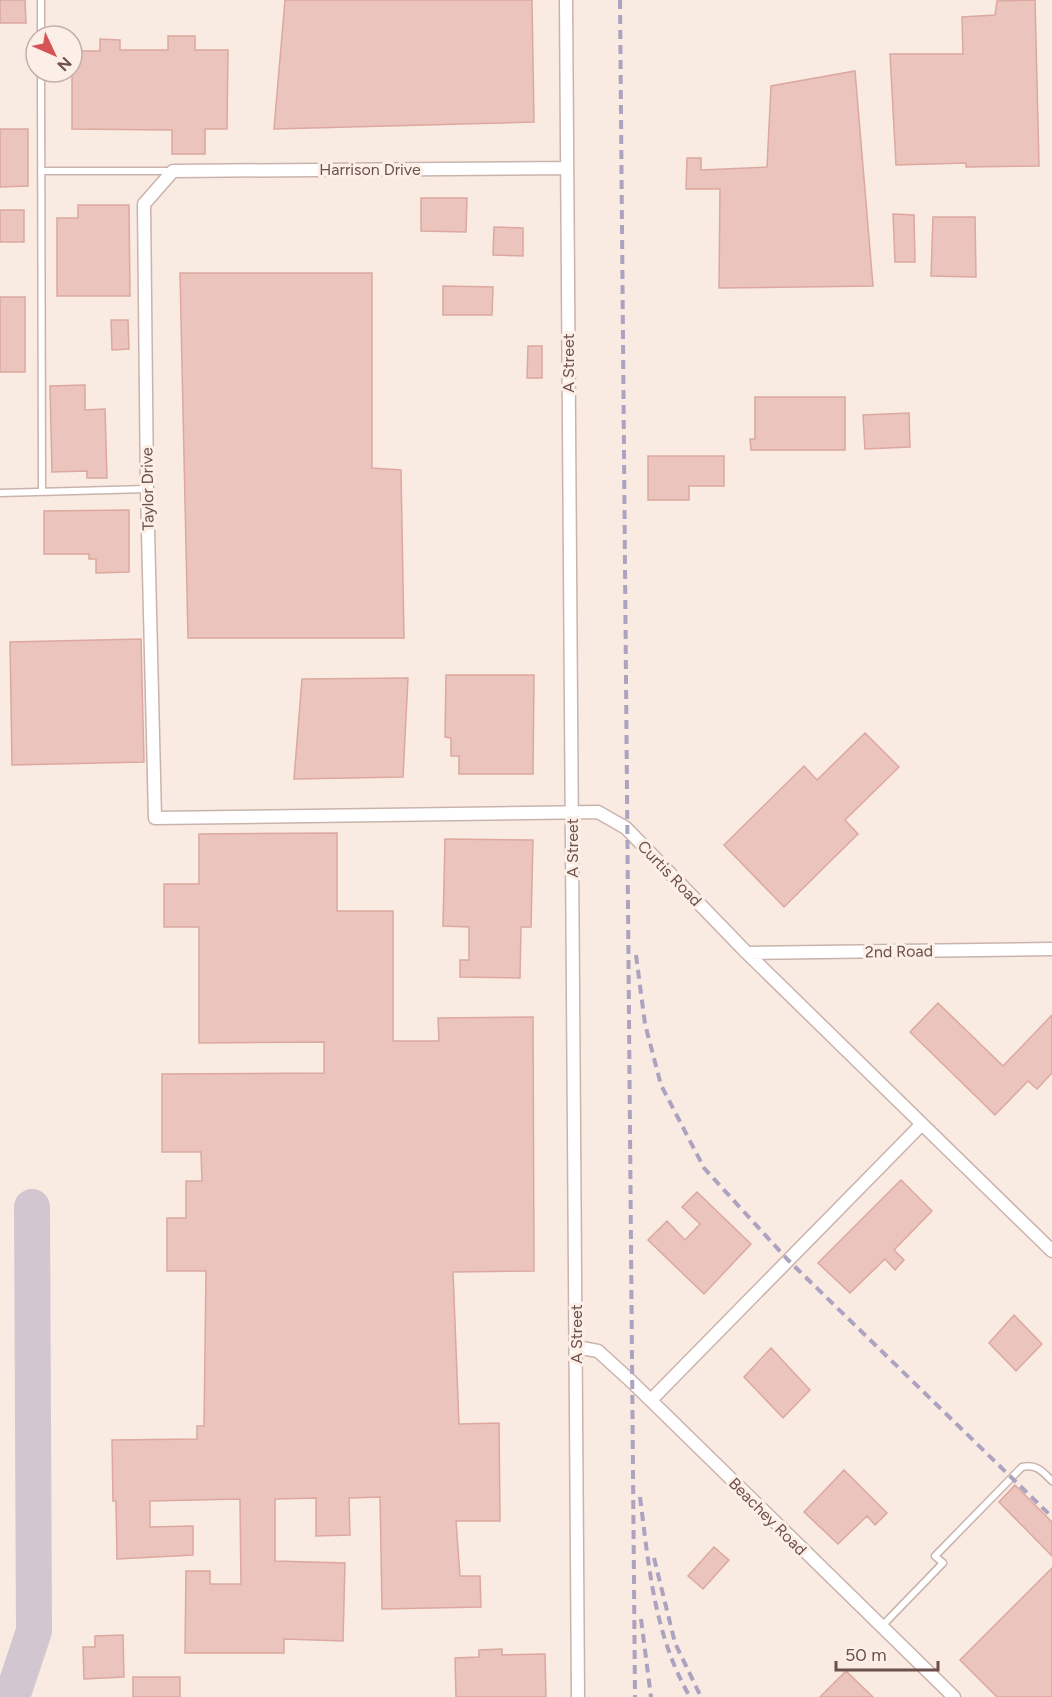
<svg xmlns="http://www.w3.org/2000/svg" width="1052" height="1697" viewBox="0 0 1052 1697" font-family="Figtree,sans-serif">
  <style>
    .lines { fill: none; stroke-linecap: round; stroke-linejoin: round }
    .taxiway { stroke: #d2c6d1; stroke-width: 36 }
    .building { fill: #ebc4bd; stroke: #dca89f; stroke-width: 1.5 }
    .lane-casing { stroke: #cab3ad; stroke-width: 9 }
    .street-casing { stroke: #cab3ad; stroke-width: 15 }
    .lane { stroke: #fff; stroke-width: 6 }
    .street { stroke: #fff; stroke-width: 12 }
    .rail { stroke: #aba3c0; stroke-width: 4; stroke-dasharray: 9 6; stroke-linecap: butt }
    .labels { text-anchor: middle; stroke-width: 6; stroke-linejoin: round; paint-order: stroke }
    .street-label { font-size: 16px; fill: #6d4f4b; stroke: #fcefe7 }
  </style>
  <rect width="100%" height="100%" fill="#f9eae2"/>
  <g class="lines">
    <!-- taxiway -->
    <path class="taxiway" d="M12,1697l22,-66 -2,-424"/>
  </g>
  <!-- building -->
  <path class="building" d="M0,0h25l1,23h-26z
    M285,0h247l2,122 -260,7z
    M1035,0l4,166 -73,1v-4l-70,2 -6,-111h73l-1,-37 33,-2 2,-14z
    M168,36h27v14h33l-1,79h-22v25h-33v-24l-100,-1v-78h28v-12l20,1v10h48z
    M855,71l18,215 -154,2 1,-99h-34l1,-31h14v12l66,-3 4,-81z
    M0,129h28v57l-28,1z
    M421,198h46l-1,34 -45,-1z
    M78,205h51l1,91h-73v-78h21z
    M0,210h24v32h-24z
    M893,214l21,1 1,47h-20z
    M933,217h42l1,60 -45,-1z
    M494,227l29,1v28l-30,-1z
    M180,273h192v195l29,2 3,168h-216z
    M443,286l50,1 -1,28h-49z
    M0,297h25v75h-25z
    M111,320h17l1,29 -17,1z
    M528,346h14v32h-15z
    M85,385v25l20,-1 2,69h-20v-7l-35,1 -2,-86z
    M755,397h90v53h-94l-1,-11h5z
    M909,413l1,34 -45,2 -2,-34z
    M648,456h76v30h-35v14h-41z
    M129,510v62l-33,1v-14h-7v-5h-45v-43z
    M141,639l3,123 -132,3 -2,-123z
    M446,675h88l-1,99h-74v-18h-8v-18l-6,-1z
    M408,678l-5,99 -109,2 8,-100z
    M865,733l34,34 -54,53 13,14 -74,73 -60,-62 80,-79 13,14z
    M337,833v78h56v130h46l-1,-23 95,-1 1,254 -81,1 6,152 40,-1 1,98h-44l4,55h20l1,31 -99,2 -2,-112 -31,1 1,37 -34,1v-38l-41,1v62l70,2 -2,78 -59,-2v14h-99l1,-82h24v13h31l-1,-85 -90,2v26l43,-1v29l-76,4 -1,-58h-3l-1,-61 85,-1v-13h7l2,-155h-39v-53h19v-37h16l-1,-29h-39v-78l162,-1v-31l-125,1v-116h-35v-43h35v-50z
    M445,839l88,1 -2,87h-10l-1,51 -60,-1v-17h9v-33l-26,-1z
    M938,1003l65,63 49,-51v58l-15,16 -9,-8 -33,34 -85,-83z
    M901,1180l31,31 -38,39 10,10 -9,10 -10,-11 -35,34 -32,-30z
    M697,1192l54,52 -47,50 -56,-54 19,-19 18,19 15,-16 -18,-17z
    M1014,1315l28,29 -26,27 -27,-28z
    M771,1348l39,42 -27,28 -39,-41z
    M844,1470l43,43 -12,12 -8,-9 -29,28 -34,-32z
    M1015,1485l37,37v34l-53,-54z
    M714,1547l15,13 -26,29 -15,-13z
    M1052,1568v129h-55l-37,-37z
    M123,1635l1,42 -40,2 -1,-32h12v-11z
    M502,1649v6l43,-1 1,43h-90l-1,-39 24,-1v-7z
    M846,1671l27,26h-53z
    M133,1677h47v20h-47z"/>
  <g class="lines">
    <!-- lane casing -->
    <g class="lane-casing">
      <path id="lane" d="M41,0v36
        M41,72l1,420
        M41,171h132
        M0,493l147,-4
        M882,1626l61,-63 -8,-7 87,-89c15,-3 20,4 30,14"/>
    </g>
    <!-- street casing -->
    <g class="street-casing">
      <path id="street" d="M566,0l12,1697
        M567,168l-394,3 -29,33 3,285 8,329 443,-6 28,16 121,125 305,298
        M747,953l305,-4
        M576,1347l22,4 34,31 322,315
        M651,1400l270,-275"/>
    </g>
    <!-- lane -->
    <use href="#lane" class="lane"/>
    <!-- street -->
    <use href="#street" class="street"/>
    <!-- rail -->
    <path class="rail" d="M620,0l15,1697
      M636,955l9,69 16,61 43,83 84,92 264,257
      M640,1497c9,70 14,138 50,200
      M654,1558l21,85 26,54
      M641,1619l10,78"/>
  </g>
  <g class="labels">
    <!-- street labels -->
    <g class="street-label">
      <text x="370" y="175">Harrison Drive</text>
      <text transform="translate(568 363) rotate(-90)" y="6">A Street</text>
      <text transform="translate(147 489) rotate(-91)" y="6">Taylor Drive</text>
      <text transform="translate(572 848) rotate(-90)" y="6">A Street</text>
      <text transform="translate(670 873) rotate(46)" y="6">Curtis Road</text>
      <text transform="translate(899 951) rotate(-1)" y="6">2nd Road</text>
      <text transform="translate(576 1334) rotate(-90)" y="6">A Street</text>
      <text transform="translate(768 1516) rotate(45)" y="6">Beachey Road</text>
    </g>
  </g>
  <!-- north arrow -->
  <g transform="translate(54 54) rotate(134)"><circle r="28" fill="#fcefe7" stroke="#c3afa9" stroke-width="1.5"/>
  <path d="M0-4.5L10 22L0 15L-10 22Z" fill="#d65456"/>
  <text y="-9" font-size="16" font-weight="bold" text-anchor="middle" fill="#6d4f4b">N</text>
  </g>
  <!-- scale -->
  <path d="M836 1661v9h102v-9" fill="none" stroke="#6d4f4b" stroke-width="3"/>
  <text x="845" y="1661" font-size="18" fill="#6d4f4b" stroke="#fcefe7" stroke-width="4.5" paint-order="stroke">50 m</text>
</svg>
